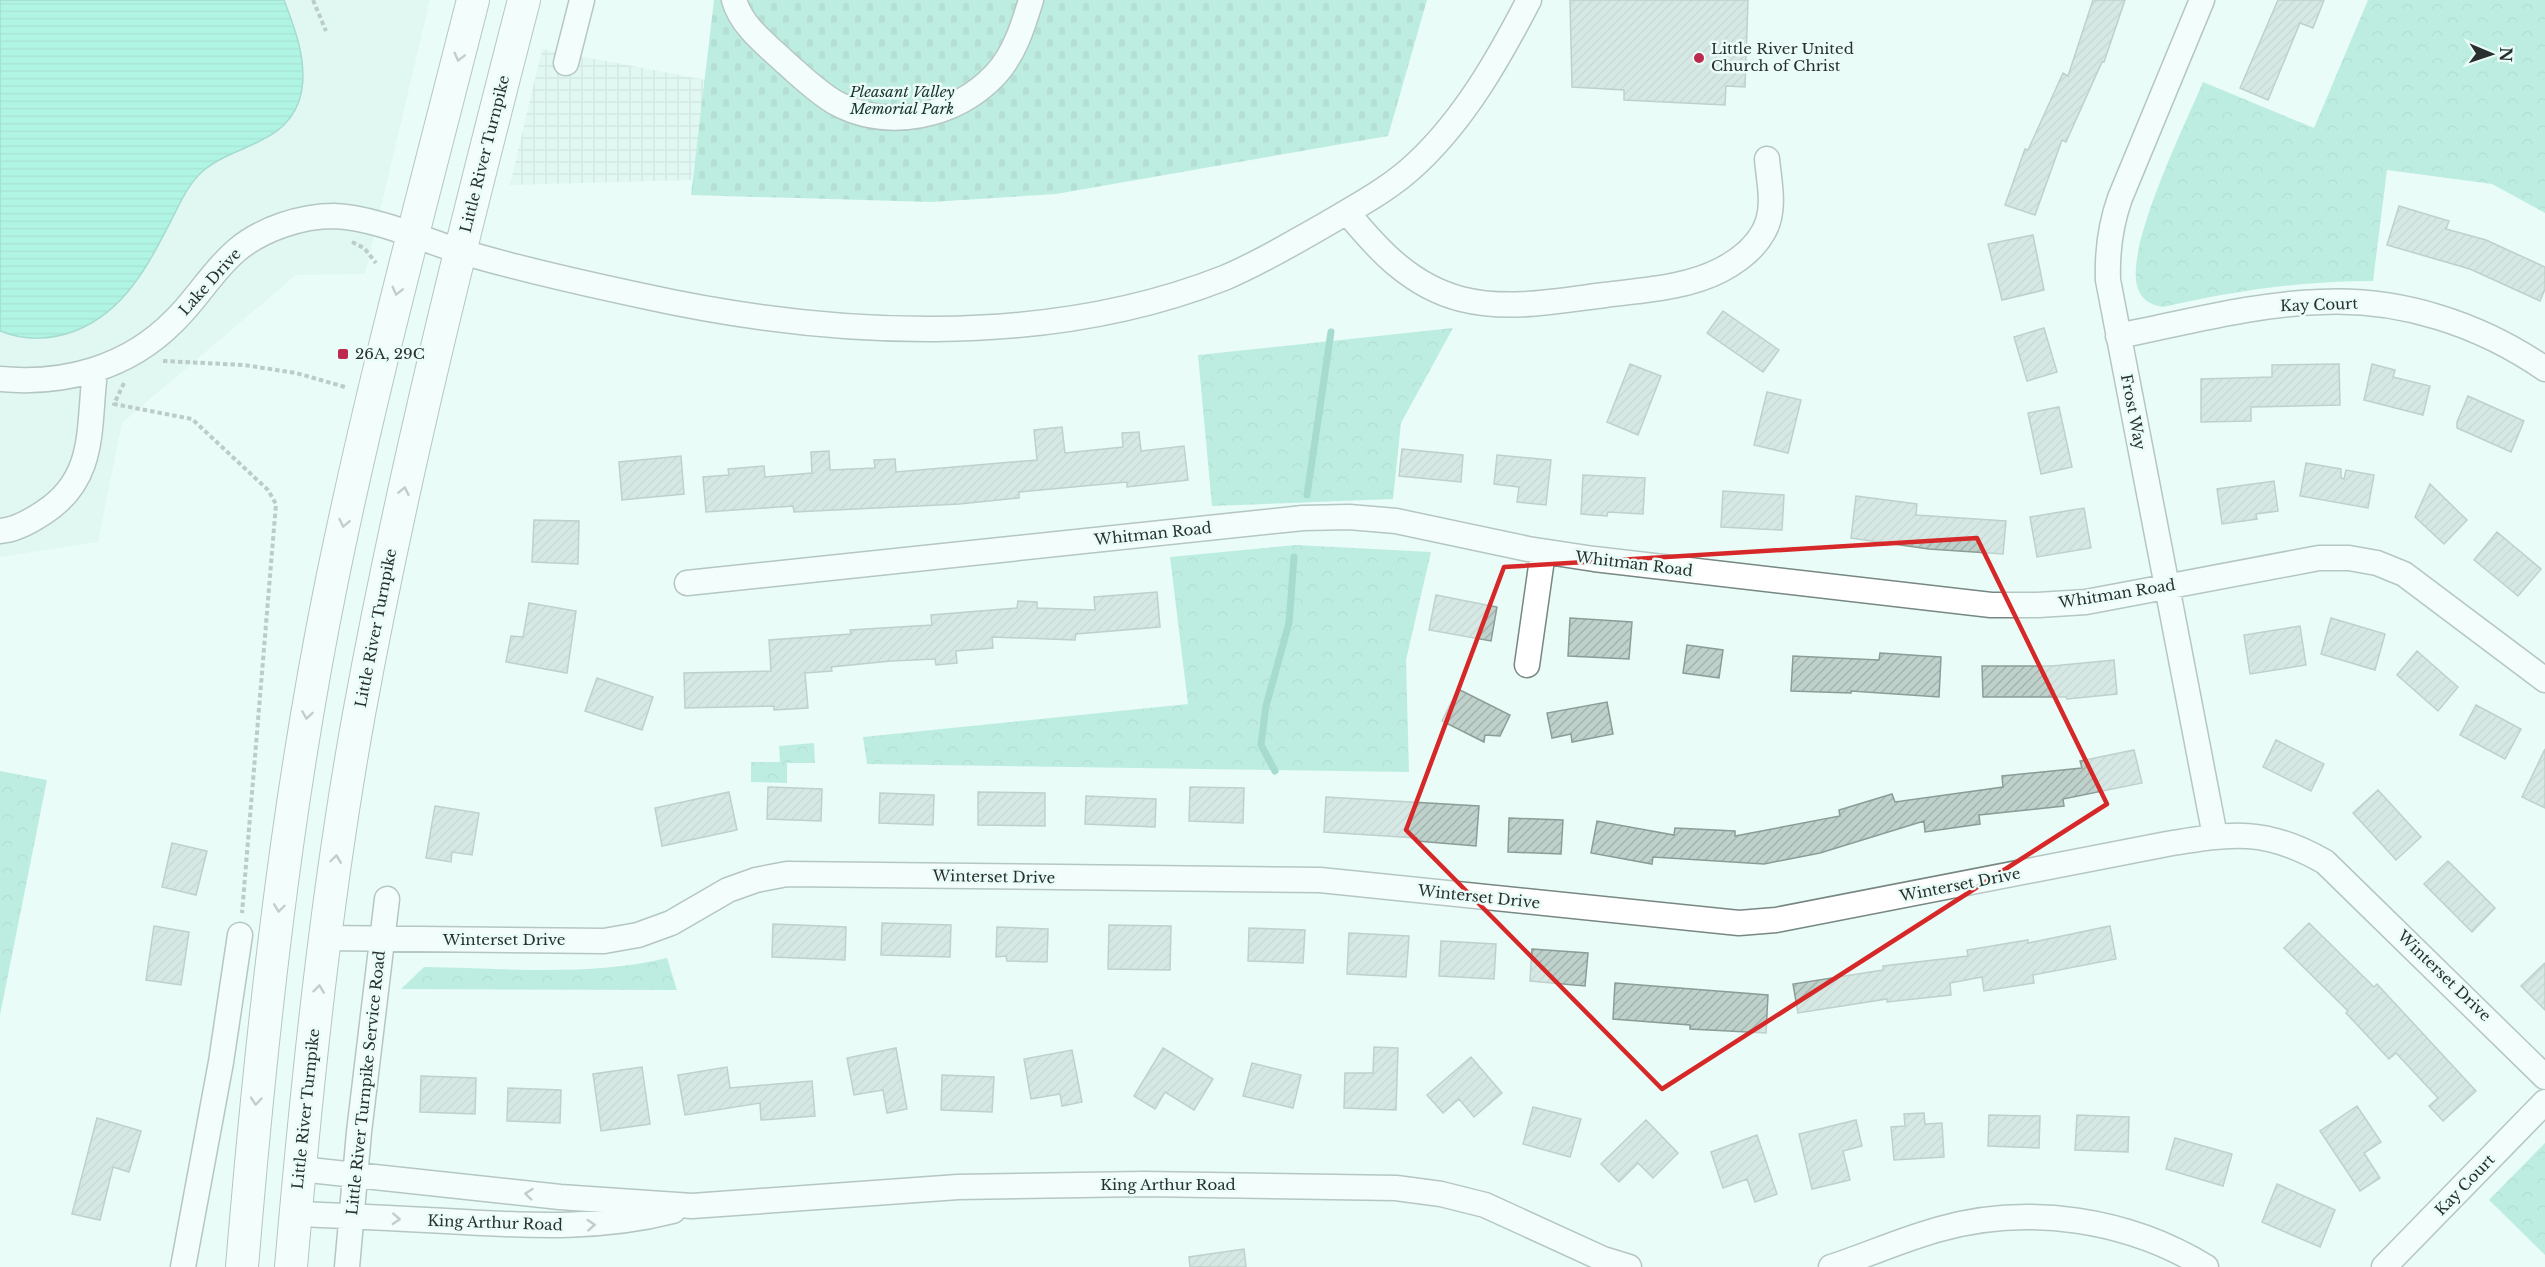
<svg xmlns="http://www.w3.org/2000/svg" width="2545" height="1267" viewBox="0 0 2545 1267" font-family="'Libre Baskerville',serif">
  <style>
    .built { fill: #d8f4eb }
    .industrial { fill: url(#industrial-grid) }
    .forest { fill: url(#forest-crowns) }
    .cemetery { fill: url(#cemetery-stones) }
    .water { fill: url(#water-rules); stroke: #56b49d; stroke-width: 1.5 }
    .lines { fill: none; stroke-linecap: round; stroke-linejoin: round }
    .stream { stroke: #56b49d; stroke-width: 7 }
    .building { fill: url(#building-hatch); stroke: #8c9d97; stroke-width: 1.5 }
    .minor-casing { stroke: #778782; stroke-width: 27 }
    .major-casing { stroke: #778782; stroke-width: 34 }
    .path { stroke: #86928e; stroke-width: 4; stroke-dasharray: 4.5 3; stroke-linecap: butt }
    .minor { stroke: #fff; stroke-width: 24 }
    .major { stroke: #fff; stroke-width: 32 }
    .oneway { stroke: #949896 }
    .marked { fill: none; stroke: #d62828; stroke-width: 4.5; stroke-linejoin: round }
    .poi-dot { fill: #bc2b4d; stroke: #eafcf7; stroke-width: 2 }
    .labels { text-anchor: middle; stroke-width: 5; stroke-linejoin: round; paint-order: stroke }
    .poi-label { font-size: 15px; fill: #29302e; stroke: #eafcf7; text-anchor: start }
    .park-label { font-size: 15px; font-style: italic; fill: #1c322c; stroke: #eafcf7 }
    .street-label { font-size: 15px; fill: #29302e; stroke: #eafcf7 }
  </style>
  <defs>
    <pattern id="industrial-grid" width="8" height="8" patternUnits="userSpaceOnUse" patternTransform="scale(1.5)"><rect width="8" height="8" fill="#d8f4eb"/><path d="M0 4h8M4 0v8" fill="none" stroke="#b9d2ca"/></pattern>
    <pattern id="forest-crowns" width="20" height="18" patternUnits="userSpaceOnUse" patternTransform="scale(1.5)"><rect width="20" height="18" fill="#88dcc5"/><path d="M2 6a3 3 0 1 1 6 0M12 15a3 3 0 1 1 6 0" fill="none" stroke="#75bdaa"/></pattern>
    <pattern id="cemetery-stones" width="16" height="16" patternUnits="userSpaceOnUse" patternTransform="scale(1.5)"><rect width="16" height="16" fill="#88dcc5"/><path d="M2 7V4a2 2 0 0 1 4 0v3zM10 15v-3a2 2 0 0 1 4 0v3z" fill="#75bdaa"/></pattern>
    <pattern id="water-rules" width="6" height="5" patternUnits="userSpaceOnUse" patternTransform="scale(1.5)"><rect width="6" height="5" fill="#6aeccc"/><path d="M0 2.5h6" fill="none" stroke="#5ccbb0"/></pattern>
    <pattern id="building-hatch" width="6" height="6" patternUnits="userSpaceOnUse" patternTransform="scale(1.5)"><rect width="6" height="6" fill="#bfd1cb"/><path d="M-1 1l2-2M0 6l6-6M5 7l2-2" fill="none" stroke="#a4b4af"/></pattern>
  </defs>
  <rect width="100%" height="100%" fill="#eafcf7"/>
  <!-- built -->
  <path class="built" d="M0,0h430l-65,274 -69,1 -174,148 -24,119 -98,15z"/>
  <!-- industrial -->
  <path class="industrial" d="M542,49l169,32 -20,99 -181,5z"/>
  <!-- forest -->
  <path class="forest" d="M2368,0h177v213l-53,-29 -105,-14 -14,111c-73,0 -139,10 -210,26 -12,-2 -21,-7 -25,-18 -15,-39 48,-166 65,-207l111,46z
    M1453,328l-52,95 -8,76 -181,7 -14,-151z
    M1296,545l135,7 -25,108 3,112 -542,-8 -4,-27 325,-33 -18,-147z
    M814,743l1,20h-28v20l-36,-1v-20h29l-1,-16z
    M0,771l47,9 -47,235z
    M667,958l10,32 -276,-1 23,-22c81,1 164,10 243,-9z
    M2545,1143v112l-56,-55z"/>
  <!-- cemetery -->
  <path class="cemetery" d="M714,0h713l-39,136 -332,58 -125,8 -240,-7z"/>
  <!-- water -->
  <path class="water" d="M0,0h284c12,31 26,68 15,101 -15,44 -66,44 -96,70 -14,12 -22,30 -30,46 -24,46 -47,94 -98,114 -24,9 -51,10 -75,0z"/>
  <g class="lines">
    <!-- stream -->
    <path class="stream" d="M1307,495l24,-163
      M1275,771l-14,-26 5,-39 23,-83 5,-66"/>
  </g>
  <!-- building -->
  <path class="building" d="M1570,0h178l-3,87 -19,-1 -1,19 -101,-5v-10l-52,-3z
    M2093,0h32l-21,62h-2l-36,80 -4,-2 -27,75 -30,-10 20,-56 3,1 35,-77 5,3z
    M2278,0h46l-11,28 -13,-5 -32,77 -28,-12z
    M2399,206l50,15 -3,8 40,11 59,27v22l-5,12 -70,-32 -83,-24z
    M2033,235l11,55 -42,10 -14,-56z
    M1723,311l56,39 -16,22 -56,-39z
    M2044,328l13,44 -30,9 -13,-44z
    M1630,364l31,12 -23,59 -31,-13z
    M2339,364l1,41 -89,2v14l-50,1v-43l71,-2v-12z
    M2372,364l23,6 -2,7 37,9 -7,29 -59,-15z
    M1767,392l34,8 -13,53 -34,-8z
    M2468,396l56,25 -13,31 -54,-24v-6z
    M2059,407l13,60 -31,7 -13,-61z
    M1062,427l3,26 58,-6 -1,-14 17,-1 2,19 43,-5 4,34 -61,7v-5l-108,10v6l-60,6 -165,8 -1,-6 -87,6 -3,-35 26,-2 -1,-6 36,-3 1,11 47,-4 -1,-21 18,-1 1,19 45,-2 -1,-8 21,-1 1,13 141,-12 -3,-30z
    M1402,449l61,6 -2,27 -62,-6z
    M1497,455l54,5 -5,45 -29,-3 2,-15 -25,-3z
    M681,456l3,38 -62,6 -3,-38z
    M2306,463l35,6v9l3,1 2,-9 28,5 -6,33 -68,-12z
    M1583,475l62,3 -2,36 -35,-2 -1,4 -26,-2z
    M2274,481l4,30 -22,3 1,5 -35,5 -5,-35z
    M2430,484l37,36 -23,24 -29,-27z
    M1723,491l61,4 -2,35 -61,-3z
    M1856,496l61,8 -1,11 90,6 -3,33 -74,-5 -78,-11z
    M2084,508l7,40 -54,9 -7,-40z
    M534,520l45,1 -1,43 -46,-2z
    M2497,532l44,37 -23,27 -44,-36z
    M1157,592l3,35 -84,7 -1,6 -83,-3 1,11 -37,3 1,12 -21,2 -1,-6 -44,2 -60,6 1,4 -27,2 3,35 -34,2v-4l-89,2 -1,-35 87,-2 -2,-31 82,-6 -1,-4 82,-5 -1,-10 86,-7 1,-7 19,1v6l58,2 -1,-13z
    M1436,595l61,12 -6,34 -62,-11z
    M529,603l47,8 -9,62 -61,-11 5,-26 12,1z
    M1570,618l62,4 -3,37 -61,-3z
    M2331,618l54,16 -10,36 -54,-16z
    M2300,626l6,39 -56,9 -6,-39z
    M1687,645l36,5 -4,28 -36,-5z
    M2417,651l41,36 -20,24 -41,-36z
    M1880,653l61,4 -2,40 -88,-6v2l-60,-2 2,-35 86,4z
    M2114,660l3,34 -50,5 -1,-2h-83l-1,-31h70z
    M597,678l56,19 -11,33 -57,-19z
    M1458,689l52,26 -10,21 -15,-1 -1,7 -42,-21z
    M1607,702l6,32 -41,8 -1,-8 -19,4 -5,-25z
    M2476,705l45,24 -16,30 -45,-24z
    M2276,740l48,24 -13,27 -48,-24z
    M2545,749v59l-23,-11z
    M2134,750l8,33 -79,16 1,7 -85,9 1,9 -55,8 -1,-11 -104,32 -56,11 -111,-7 -1,7 -61,-11 6,-32 77,14 1,-7 60,3v5l105,-20 -1,-6 53,-16 3,8 108,-15 -1,-11 80,-8 -2,-7z
    M768,787l54,2 -1,32 -54,-2z
    M1190,787l54,1 -1,35 -54,-2z
    M2378,790l43,47 -25,23 -43,-47z
    M729,792l8,38 -75,16 -7,-38z
    M978,792l67,1v33l-67,-1z
    M880,793l54,2 -1,30 -54,-2z
    M1086,796l70,3 -1,28 -70,-3z
    M1326,797l153,9 -3,40 -59,-5v-3l-93,-6z
    M435,806l44,7 -7,42 -20,-3 -1,10 -25,-4z
    M1509,818l54,2 -2,34 -53,-2z
    M172,843l35,8 -11,44 -34,-8z
    M2448,861l47,47 -23,24 -48,-48z
    M882,923l69,2 -1,32 -69,-2z
    M2309,923l65,64 3,-3 99,107 -33,30 -14,-15 9,-8 -42,-45 -7,6 -43,-46 2,-2 -64,-63z
    M773,924l73,3 -1,33 -73,-3z
    M1109,925l62,1 -1,44 -62,-1z
    M154,926l35,6 -8,53 -35,-5z
    M2110,926l6,33 -83,16 1,8 -50,8 -2,-14 -32,6 1,12 -64,7v-3l-89,14 -5,-29 90,-14v-4l85,-10 -1,-6 61,-10v3z
    M997,927l51,2 -1,33 -40,-1 -1,-5 -10,1z
    M1249,928l56,2 -2,33 -55,-2z
    M1349,933l60,3 -3,41 -59,-3z
    M1441,941l55,3 -2,35 -55,-3z
    M1532,949l56,4 -3,33 -55,-5z
    M2545,963v47l-24,-24z
    M1615,983l153,12 -2,38 -76,-4v-4l-77,-6z
    M1374,1047l24,1 -2,62 -52,-2 1,-35h28z
    M896,1048l11,61 -20,4 -4,-23 -29,5 -7,-37z
    M1163,1048l50,31 -19,31 -29,-18 -10,17 -21,-13z
    M1072,1050l10,52 -20,4 -2,-12 -29,5 -7,-40z
    M1471,1057l31,36 -28,24 -15,-18 -16,14 -16,-18z
    M1252,1063l49,12 -8,33 -50,-12z
    M642,1067l8,57 -49,7 -8,-57z
    M727,1067l3,21 82,-7 3,35 -54,4 -1,-17 -75,12 -7,-40z
    M942,1075l52,2 -2,35 -51,-2z
    M421,1076l55,2 -1,36 -55,-2z
    M508,1088l53,2 -1,33 -53,-2z
    M2357,1106l24,36 -17,11 16,25 -20,13 -40,-60z
    M1533,1107l48,12 -11,38 -47,-13z
    M1924,1113l1,11 17,-1 2,34 -50,3 -3,-33 14,-1 -1,-12z
    M1989,1115l51,1 -1,32 -51,-2z
    M2077,1115l52,2 -1,35 -53,-2z
    M97,1118l44,13 -12,41 -16,-5 -13,53 -28,-6z
    M1646,1120l32,33 -25,25 -15,-15 -19,19 -18,-18z
    M1856,1120l6,26 -19,5 7,29 -38,9 -13,-55z
    M1757,1135l20,59 -22,8 -8,-23 -24,9 -12,-36z
    M2175,1138l57,16 -9,32 -57,-17z
    M2277,1184l58,26 -15,37 -58,-25z
    M1244,1249l2,18h-56l-1,-10z"/>
  <g class="lines">
    <!-- minor casing -->
    <g class="minor-casing">
      <path id="minor" d="M734,0c8,27 32,44 52,63 16,14 31,29 50,40 52,28 120,14 160,-29 19,-21 27,-48 35,-74
        M2202,0l-82,198c-10,28 -13,53 -12,82l107,556
        M566,63l16,-63
        M1347,212c31,38 64,74 114,87 47,12 97,2 144,-4 39,-5 81,-7 116,-25 17,-9 34,-22 43,-39 12,-22 5,-49 3,-72
        M2118,336c67,-13 135,-32 203,-34 79,-4 159,22 224,67
        M0,379c64,6 128,-11 174,-58 23,-22 39,-51 63,-71 25,-21 64,-34 97,-34 38,1 88,23 125,35 60,18 123,32 184,45 186,41 401,53 581,-18 34,-14 67,-34 99,-52 32,-19 67,-37 94,-63 48,-45 82,-105 112,-163
        M0,531c15,-1 31,-10 43,-18 54,-34 45,-86 52,-141
        M687,583l616,-65 46,-1 47,4 132,28 66,10 397,46h47l48,-3 233,-44h30l28,5 27,11 141,106
        M1527,665l16,-113
        M325,938l279,3 34,-6 33,-12 57,-33 28,-10 31,-6 533,6 419,43 37,-3 391,-76c65,-11 99,-16 158,18l220,215
        M300,1169l260,28 132,9 266,-19 186,-3 252,4 45,6 44,11 118,54 26,8
        M296,1214c56,2 112,5 168,8 72,4 139,7 209,-11
        M183,1267l38,-205 19,-127
        M347,1267l12,-135 28,-233
        M1831,1267c37,-12 72,-28 109,-38 88,-25 188,-10 266,38
        M2384,1267l161,-165"/>
    </g>
    <!-- major casing -->
    <g class="major-casing">
      <path id="major" d="M242,1267c19,-230 44,-461 90,-687 40,-196 92,-387 141,-580
        M291,1267c16,-185 35,-370 68,-553 44,-241 104,-478 165,-714"/>
    </g>
    <!-- path -->
    <path class="path" d="M313,0l13,31
      M352,242l12,6 12,15
      M163,361l81,4 52,8 49,14
      M124,383l-10,21 78,15 76,71 8,14 -34,409"/>
    <!-- minor -->
    <use href="#minor" class="minor"/>
    <!-- major -->
    <use href="#major" class="major"/>
  </g>
  <!-- one-way arrows -->
  <defs><path id="oneway-chevron" d="M-2-3.5L2.5 0L-2 3.5" fill="none" stroke-width="1.6" stroke-linecap="round" stroke-linejoin="round" transform="scale(1.5)"/></defs>
  <g class="oneway">
    <use href="#oneway-chevron" transform="translate(459 57) rotate(104)"/>
    <use href="#oneway-chevron" transform="translate(397 291) rotate(104)"/>
    <use href="#oneway-chevron" transform="translate(404 491) rotate(-78)"/>
    <use href="#oneway-chevron" transform="translate(344 523) rotate(102)"/>
    <use href="#oneway-chevron" transform="translate(307 715) rotate(99)"/>
    <use href="#oneway-chevron" transform="translate(336 859) rotate(-82)"/>
    <use href="#oneway-chevron" transform="translate(279 908) rotate(98)"/>
    <use href="#oneway-chevron" transform="translate(319 989) rotate(-83)"/>
    <use href="#oneway-chevron" transform="translate(256 1101) rotate(95)"/>
    <use href="#oneway-chevron" transform="translate(529 1194) rotate(-174)"/>
    <use href="#oneway-chevron" transform="translate(396 1219) rotate(3)"/>
    <use href="#oneway-chevron" transform="translate(591 1225) rotate(-4)"/>
  </g>
  <!-- marked area -->
  <path d="M0 0H2545V1267H0ZM1977,538l130,266 -445,285 -256,-259 98,-263z" fill="#eafcf7" fill-opacity=".55" fill-rule="evenodd"/>
  <path class="marked" d="M1977,538l130,266 -445,285 -256,-259 98,-263z"/>
  <!-- markers -->
  <g class="poi-dot">
    <circle cx="1699" cy="58" r="6"/>
    <rect x="337" y="348" width="12" height="12" rx="3"/>
  </g>
  <g class="labels">
    <!-- poi labels -->
    <g class="poi-label">
      <text x="1711" y="54">Little River United<tspan x="1711" dy="17">Church of Christ</tspan></text>
      <text x="355" y="359">26A, 29C</text>
    </g>
    <!-- park labels -->
    <g class="park-label">
      <text x="902" y="97">Pleasant Valley<tspan x="902" dy="17">Memorial Park</tspan></text>
    </g>
    <!-- street labels -->
    <g class="street-label">
      <text transform="translate(485 154) rotate(-76)" y="5">Little River Turnpike</text>
      <text transform="translate(210 282) rotate(-48)" y="5">Lake Drive</text>
      <text transform="translate(2319 305) rotate(-2)" y="5">Kay Court</text>
      <text transform="translate(2133 412) rotate(79)" y="5">Frost Way</text>
      <text transform="translate(1153 534) rotate(-6)" y="5">Whitman Road</text>
      <text transform="translate(1634 564) rotate(7)" y="5">Whitman Road</text>
      <text transform="translate(2117 594) rotate(-9)" y="5">Whitman Road</text>
      <text transform="translate(376 628) rotate(-79)" y="5">Little River Turnpike</text>
      <text transform="translate(994 877) rotate(1)" y="5">Winterset Drive</text>
      <text transform="translate(1960 885) rotate(-11)" y="5">Winterset Drive</text>
      <text transform="translate(1479 897) rotate(6)" y="5">Winterset Drive</text>
      <text x="504" y="945">Winterset Drive</text>
      <text transform="translate(2444 976) rotate(44)" y="5">Winterset Drive</text>
      <text transform="translate(366 1083) rotate(-84)" y="5">Little River Turnpike Service Road</text>
      <text transform="translate(306 1109) rotate(-84)" y="5">Little River Turnpike</text>
      <text x="1168" y="1190">King Arthur Road</text>
      <text transform="translate(2465 1185) rotate(-46)" y="5">Kay Court</text>
      <text transform="translate(495 1223) rotate(2)" y="5">King Arthur Road</text>
    </g>
  </g>
  <!-- north arrow -->
  <g transform="translate(2491 54) rotate(92)" stroke="#eafcf7" stroke-width="4.5" paint-order="stroke">
  <path d="M0-4.5L10 22L0 15L-10 22Z" fill="#29302e"/>
  <text y="-9" font-size="16" font-weight="bold" text-anchor="middle" fill="#29302e">N</text>
  </g>
</svg>
